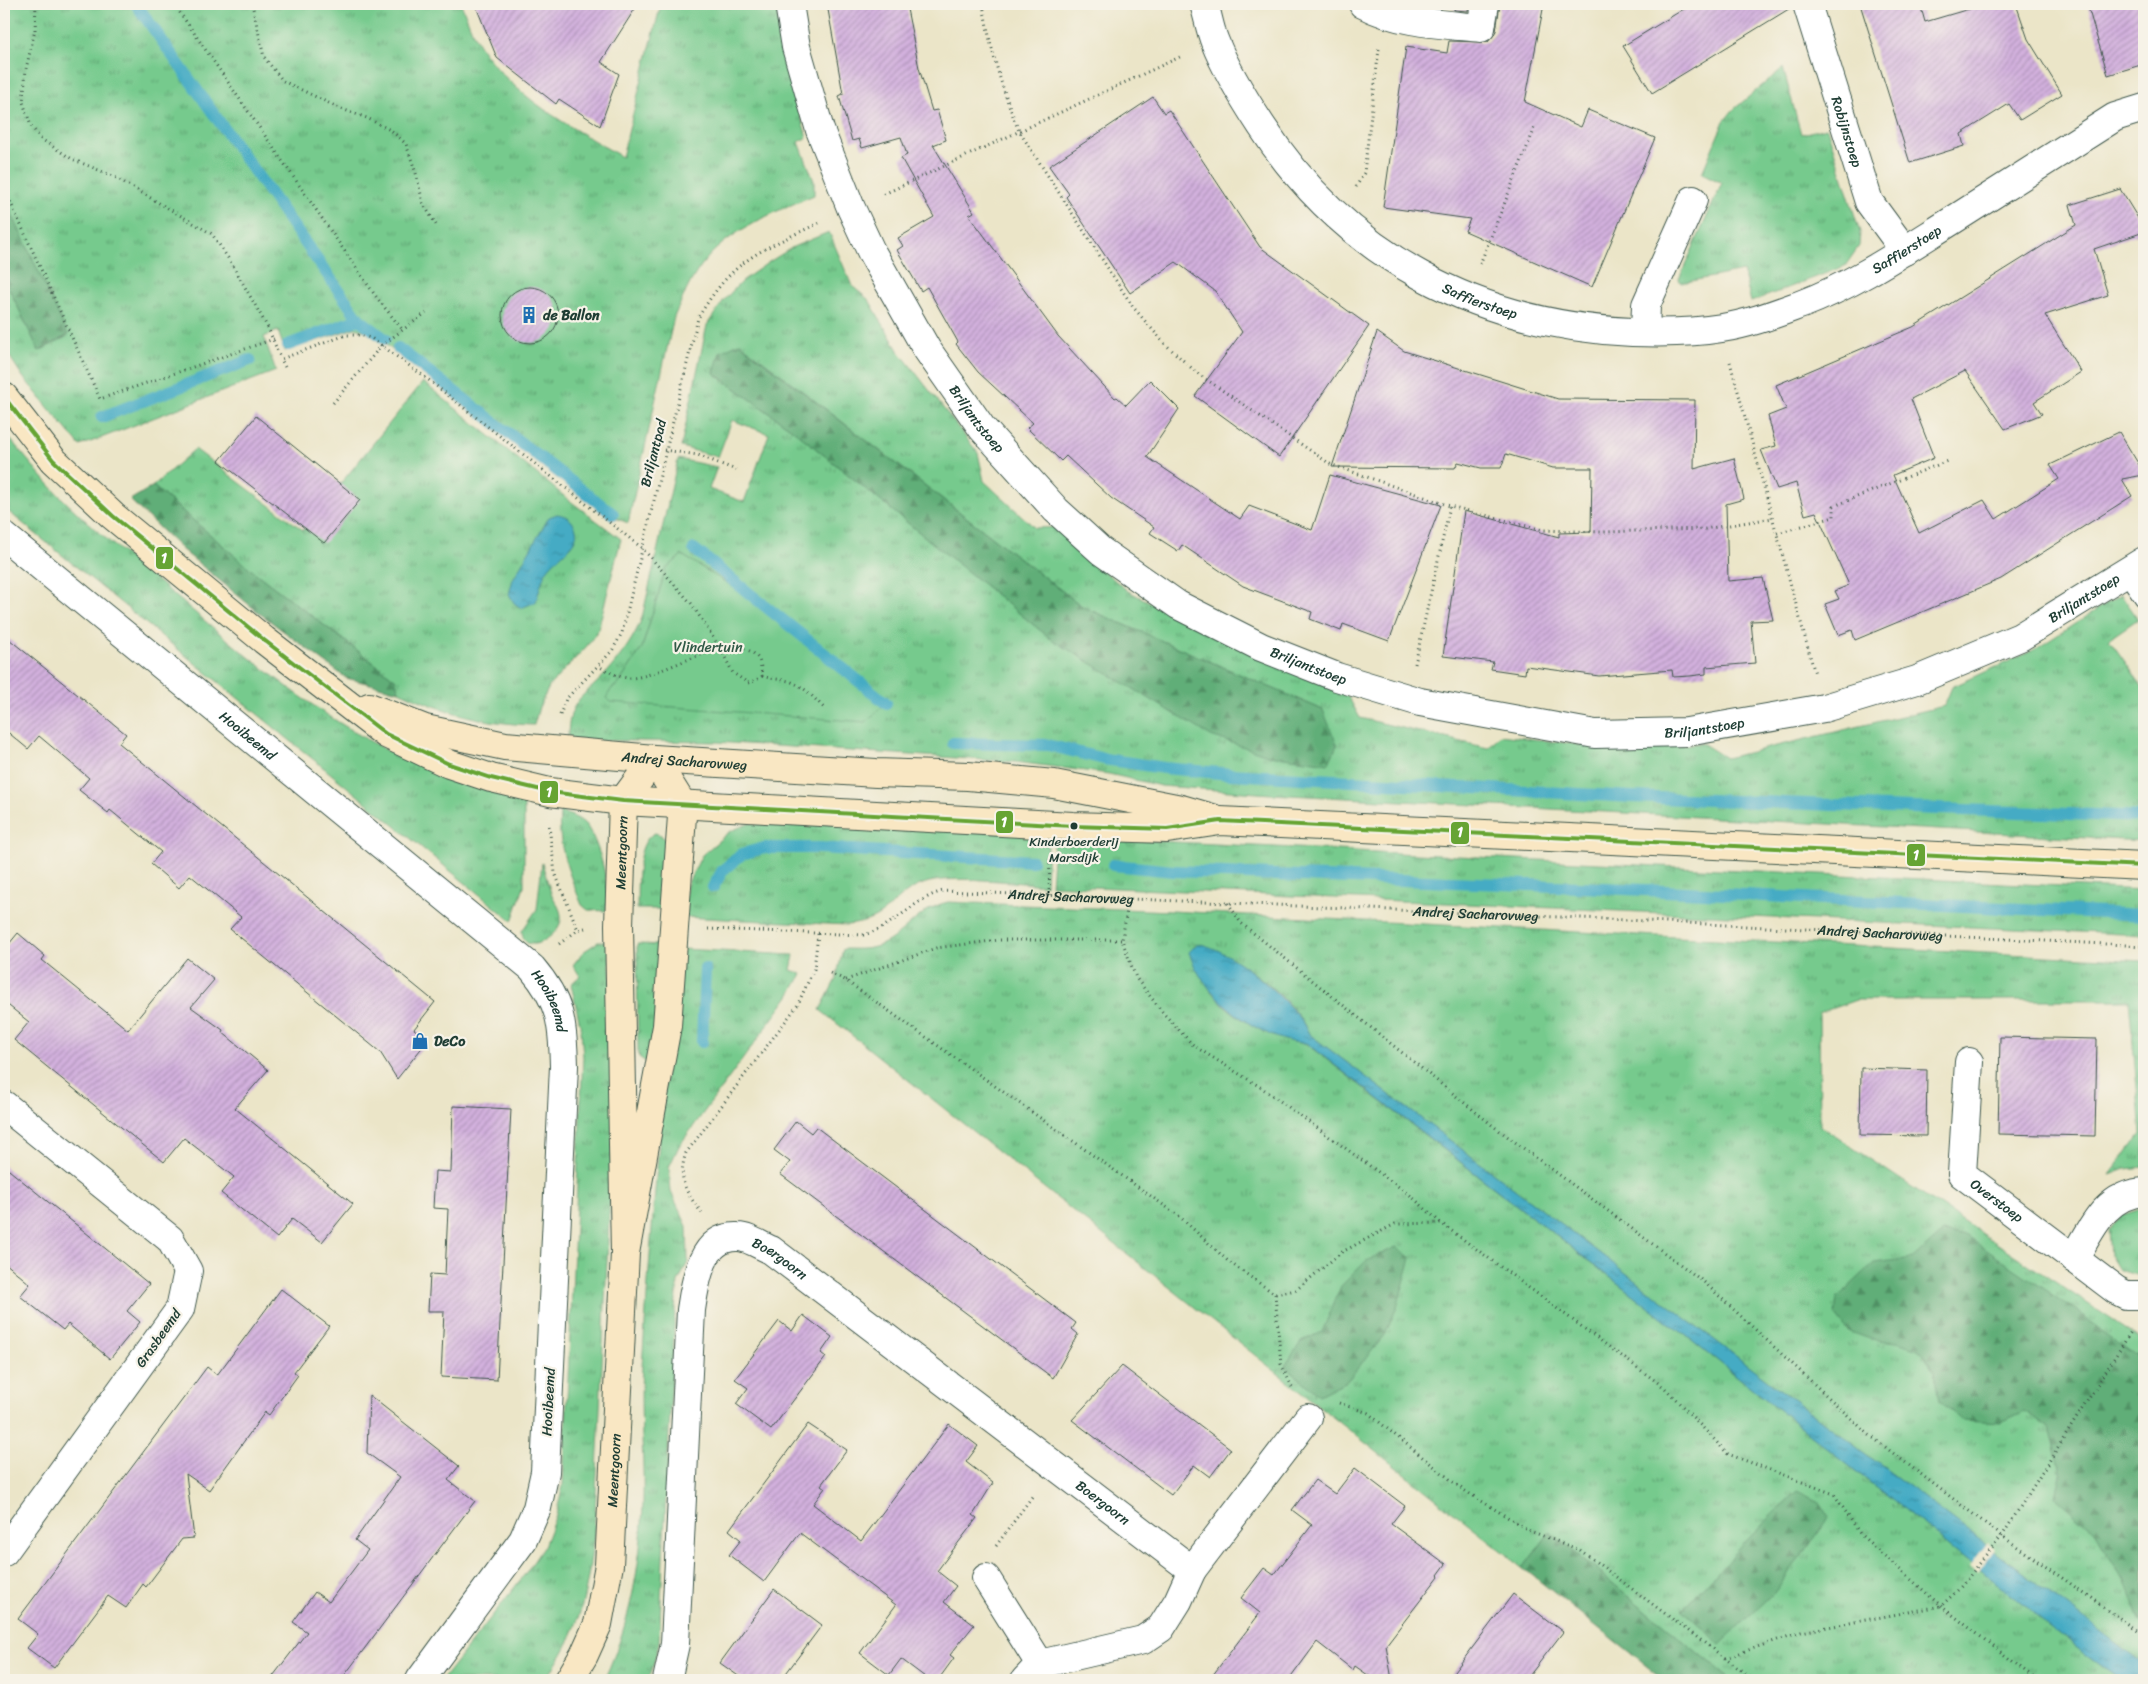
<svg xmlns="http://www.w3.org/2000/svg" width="2148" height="1684" viewBox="0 0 2148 1684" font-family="Sriracha,sans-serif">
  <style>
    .grass { fill: url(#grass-tufts); stroke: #4a8460; fill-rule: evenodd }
    .forest { fill: url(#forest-firs); stroke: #407656 }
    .garden { fill: #76ca8d; stroke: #4a8460 }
    .water { fill: url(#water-ripples); stroke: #32747c }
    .pier { fill: #ebe5c8 }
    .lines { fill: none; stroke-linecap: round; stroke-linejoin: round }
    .stream { stroke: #44abc4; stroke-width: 12 }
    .building { fill: url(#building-hatch) }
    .lane-casing { stroke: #3e564a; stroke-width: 20 }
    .street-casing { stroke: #3e564a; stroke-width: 30 }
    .secondary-casing { stroke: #3e564a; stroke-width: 30 }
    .path { stroke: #3e564a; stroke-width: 3; stroke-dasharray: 1 4; stroke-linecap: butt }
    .lane { stroke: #fff; stroke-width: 18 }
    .street { stroke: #fff; stroke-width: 28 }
    .secondary { stroke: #f9e7c3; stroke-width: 28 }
    .bus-1-casing { stroke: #f7f3e8; stroke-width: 8 }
    .bus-1 { stroke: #66a433; stroke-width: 4 }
    .bus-dot { fill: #1f3d34; stroke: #f7f3e8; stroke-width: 2 }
    .labels { text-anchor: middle; stroke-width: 4.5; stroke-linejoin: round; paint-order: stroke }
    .bus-label { font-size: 13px; fill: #1f3d34; stroke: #f7f3e8 }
    .street-label { font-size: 14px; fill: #1f3d34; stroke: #f7f3e8 }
    .poi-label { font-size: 14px; font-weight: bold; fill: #1f3d34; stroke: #f7f3e8; text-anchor: start }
    .park-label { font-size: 14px; fill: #305946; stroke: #f7f3e8 }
    .line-badge { stroke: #f7f3e8; stroke-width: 2 }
    .badge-label { font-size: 14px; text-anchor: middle; font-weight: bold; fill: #fff }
  </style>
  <defs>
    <pattern id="grass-tufts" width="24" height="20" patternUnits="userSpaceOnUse" patternTransform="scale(1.25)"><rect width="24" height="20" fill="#76ca8d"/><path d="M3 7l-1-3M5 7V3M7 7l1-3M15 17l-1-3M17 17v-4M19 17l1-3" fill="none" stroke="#60a574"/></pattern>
    <pattern id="forest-firs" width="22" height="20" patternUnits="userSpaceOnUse" patternTransform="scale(1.25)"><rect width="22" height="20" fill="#60ae78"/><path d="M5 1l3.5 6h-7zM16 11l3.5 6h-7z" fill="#4f8f63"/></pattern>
    <pattern id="water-ripples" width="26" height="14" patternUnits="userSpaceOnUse" patternTransform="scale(1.25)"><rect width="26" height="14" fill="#44abc4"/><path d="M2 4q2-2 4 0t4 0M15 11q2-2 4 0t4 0" fill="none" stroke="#388ca0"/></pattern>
    <pattern id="building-hatch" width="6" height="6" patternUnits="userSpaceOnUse" patternTransform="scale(1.25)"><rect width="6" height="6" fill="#d3b1de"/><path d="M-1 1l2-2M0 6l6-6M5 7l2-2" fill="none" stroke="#ab91b5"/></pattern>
  </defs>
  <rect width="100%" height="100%" fill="#f7f3e8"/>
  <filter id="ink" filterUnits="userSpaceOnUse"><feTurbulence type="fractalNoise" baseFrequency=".02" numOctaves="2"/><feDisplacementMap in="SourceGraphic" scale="10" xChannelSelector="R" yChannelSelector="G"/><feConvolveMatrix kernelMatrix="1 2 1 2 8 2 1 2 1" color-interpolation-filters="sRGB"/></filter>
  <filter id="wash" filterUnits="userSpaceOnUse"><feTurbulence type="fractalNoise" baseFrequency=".0096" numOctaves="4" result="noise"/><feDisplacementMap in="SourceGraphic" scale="20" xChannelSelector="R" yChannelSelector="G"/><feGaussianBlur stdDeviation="1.12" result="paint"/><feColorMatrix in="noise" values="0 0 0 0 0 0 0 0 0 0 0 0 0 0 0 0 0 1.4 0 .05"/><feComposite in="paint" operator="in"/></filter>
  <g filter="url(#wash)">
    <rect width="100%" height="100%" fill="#ebe5c8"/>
    <!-- grass -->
    <path class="grass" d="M4,4h457c6,13 11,30 19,42 33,51 91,81 142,111l39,-153h115l6,51 25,82 -8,5 15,39v14c-39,17 -88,36 -113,71 -12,16 -19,34 -27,51l-46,206 -17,-7 -242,-184 -14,-4 -70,23 -7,-20 -14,6 12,34 -196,75 -57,-69 -19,-29v-70l35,73 29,-15 -64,-139z
      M1783,68l18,66 26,-6 33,104 -1,14 -14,20 -94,36 -8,-31 -62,12 -2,-4 43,-96 -20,-10 22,-52 9,-11z
      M829,232l23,54 17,14 29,50 80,103 6,28 51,47 25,-1 39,40 29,24 71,36 149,69 12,22 128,30 12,-13 125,15 77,-7 24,15 218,-52 8,-19 84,-38 85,-55 17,25 -29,20 35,50v152l-873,-47 -110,-8 -52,-12 -93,-12 -300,-20 -148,-2c0,-44 17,-42 41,-70 14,-17 25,-32 33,-52l36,-159 39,8 -8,22 35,13 25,-68 -37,-14 -14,37 -37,-10 26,-122 17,-25 18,-19 27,-19 24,-15zM740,343l343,264 240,103 -272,-71 -258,-209 -79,-57zM682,555l48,30 156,118 -274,-15 6,-3 24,-37 24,-79z
      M423,382l146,118 52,39 -23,91 -11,16 -37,39 -11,22 -5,18c-49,-1 -91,-13 -135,-34l-4,-12 -141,-107 -101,-86 42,-37 108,81z
      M4,432c21,24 40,49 63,71 34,34 75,64 112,96 105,89 206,173 345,200v87l-12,35 -508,-413z
      M560,812c8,2 19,6 25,12 14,16 27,67 21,87l-18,-1 -6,-5c-13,-31 -25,-59 -22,-93z
      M774,820l269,15 -1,8 6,1 -2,41c-29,-2 -99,-11 -123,-1 -33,12 -32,37 -76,41l-164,-8 4,-32 15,-30 27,-23 18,-8z
      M655,833l6,2 6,8 -1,66h-29c1,-19 -3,-68 18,-76z
      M1073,837l1071,53v45l-1093,-50 3,-41 18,1z
      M542,863c3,9 5,18 8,27 3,10 12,18 11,29 -1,17 -38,40 -39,12l15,-22z
      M948,902l223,9 973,50v206l-18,2 -16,6 31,-42 -12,-133h-273l-37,13 1,113 324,215v323l-835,-630c-15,-36 -72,-78 -108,-90 1,12 0,29 5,39 13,27 69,61 99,60l388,298 384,307 45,32h-391l-181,-148 -27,36 -703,-558 16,-31 7,-30c11,0 21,1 32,-2 28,-8 41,-38 73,-45z
      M598,942h11l6,149 -21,444c-8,60 -12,95 -49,145h-103l83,-106 19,-28 12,-31 7,-30 20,-428 -2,-28 -10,-45 9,-8 -7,-11 10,-13z
      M637,944l27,1 -13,116 -5,1 -7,-5 -1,-6z
      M682,949l112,6 -3,15 11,4 -13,22 -110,150 -10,21 2,25 16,34 1,36 -10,20 -3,26 -16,334 -8,32 -5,6h-42c31,-67 41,-138 39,-213 -1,-34 -3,-67 -1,-101 6,-86 12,-171 20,-256 5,-54 13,-108 20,-161z
      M2144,1208v67h-8l-17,-5 -9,-15 -2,-25 14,-15z"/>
    <!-- forest -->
    <path class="forest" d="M4,197l64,138 -29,16 -35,-73z
      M739,343l344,264 240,103 14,35 -8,18 -61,-8 -57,-19 -160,-97 -258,-209 -79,-57 6,-21z
      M153,486l101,86 141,107 4,12 -53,-13 -88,-66 -78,-64 -50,-48z
      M1943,1232l23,4 114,77 22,19 42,29v262h-4l-15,-41 -33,-53 -36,-31 5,-24 -12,-46 -24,-17 -24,11 -40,-2 -22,-20 -5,-28 -13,-22 -24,-8 -27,-3 -22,-8 -13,-16 2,-17 37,-35 40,-5z
      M1396,1247l15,11 -13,46 -13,31 -37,45 -29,15 -34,-29 16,-24 21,-10 19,-46 25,-25z
      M1797,1491l22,11 10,16 -55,75 -54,52 -37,-35 79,-86z
      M1550,1532l181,148h-67l-141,-112z"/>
    <!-- garden -->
    <path class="garden" d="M682,555l48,30 156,118 -20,19 -256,-20 -4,-4 6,-10 6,-3 24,-37 24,-79z"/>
    <!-- water -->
    <path class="water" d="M557,514c7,1 12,3 16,9 14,20 -18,33 -27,49 -5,9 -7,20 -10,30l-15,6 -7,-5 -5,-9 4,-15 36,-62z
      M1197,944c31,1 101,62 112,90l835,630v16h-22l-45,-32 -384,-307 -387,-298c-44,1 -106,-50 -117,-91z"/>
    <!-- pier -->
    <path class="pier" d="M1987,1542l9,7 -18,24 -9,-7z"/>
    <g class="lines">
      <!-- stream -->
      <path class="stream" d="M136,4l223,315 26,20
        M288,345l71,-26
        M398,348l215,166
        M102,417l148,-57
        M694,549l192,154
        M953,743l95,2 56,14 60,9 67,6 401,23 512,20
        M1113,865l60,6 432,17 539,27
        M713,887l10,-17 19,-16 22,-6h56l212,13
        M702,1042l3,-73"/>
    </g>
    <g id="blocks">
      <!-- building -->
      <path class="building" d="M475,4h163l-37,58 18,12 -19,52 -41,-27 -3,5 -59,-46z
        M827,4h79l13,64 13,43 5,-1 9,30 -13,5 41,67 -5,3 89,121 57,62 2,-1 9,8 24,-25 29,29 -32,48 93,62 9,-13 63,24 18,-55 111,30 -52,136 -46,-17 -2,7 -31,-12 2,-7 -69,-26 -61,-41 -4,6 -28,-18 4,-6 -43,-29 -45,-42 -5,5 -34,-33 6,-5 -55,-51 -22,-28 2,-2 -31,-55 -6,4 -24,-41 6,-4 -5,-8 36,-21 -33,-59 6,-3 -6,-18 -39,11 -3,-9 -7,2 -13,-45 4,-2z
        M1455,4h14l-1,7 -14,-1z
        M1500,4h44l-19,98 56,25 7,-17 67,28 -63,149 -127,-56 5,-12 -87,-12 23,-160 41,6 2,-12 39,1 8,-11z
        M1692,4h100v3l-140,86 -29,-47z
        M1860,4h60l5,18 61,-18h30l12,35 34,55 -42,26 -11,-16 -48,30 3,12 -54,17z
        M2087,4h57v60l-36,11z
        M1153,97l11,16 5,-3 91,137 109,79 -90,131 -84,-61 47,-64 -27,-41 -39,-29 -46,31 -64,-96 3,-3 -20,-28z
        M2120,189l24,39v4l-50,17 14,46 -63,20 36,57 -47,30 8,12 -37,15 -40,-58 -54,28 23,59 -41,17 26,58 65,-33 12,19 63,-40 -9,-14 69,-33 25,41v2l-22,4 10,17 -131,83 -146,61 -3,-10 -14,5 -13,-31 14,-5 -4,-8 14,-6 -33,-73 -11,3 -9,-32 -19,6 -16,-39 15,-4 -8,-30 18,-7 -10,-24 137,-58 163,-102 -6,-20z
        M502 315a28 28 0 1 1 56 0a28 28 0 1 1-56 0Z
        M1377,332l27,19 154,48 137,1 -1,69 40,-11 10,41 -18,5 2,77 35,-3 10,42 -22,1 4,42 -49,4v7l-16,2 -17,1 -1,-7 -73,6 -73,-10 -1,8 -34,-5 2,-7 -50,-6 21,-145 95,26v-4l32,-1 1,-64h-39l-47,-14 -5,14h-20l-23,-6 -3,6 -123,-1z
        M256,416l104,84 -36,43 -105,-82z
        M4,635l122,99 -7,9 316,259 -21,27 14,11 -31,39 -17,-27 -150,-123 11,-12 -51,-42 -11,13 -28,-24 10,-12 -51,-42 -2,3 -29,-23 10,-12 -50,-42 -11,13 -24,-20z
        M18,933l27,23 -3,4 86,70 59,-72 27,22 -23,27 32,23 -1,2 46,38 -33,38 118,96 -31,38 -30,-23 -15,19 -56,-45 13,-16 -50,-39 -20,24 -150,-122 15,-18 -25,-20v-52z
        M2000,1037l97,2 -2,97 -97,-2z
        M1861,1068l66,2 -1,66 -66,-1z
        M453,1106l58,3 -14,271 -56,-3 3,-66h-16l2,-37 15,1 3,-66 -15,-1 2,-37 16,1z
        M796,1121l15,12 5,-6 260,196 -4,6 6,5 -25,44 -273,-204 10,-12 -16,-12z
        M4,1166l145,118 -22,27 13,11 -30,37 -42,-35 -5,6 -43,-34 10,-12 -26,-22z
        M281,1289l48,37 -35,46 4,3 -29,40 -4,-3 -56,78 -23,-16 8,64 -12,1 -36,48 -3,-3 -17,24 -18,-12 -54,72 -27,-20 11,-14 -20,-15 189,-252 10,8z
        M803,1315l29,22 -11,16 5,4 -55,73 -35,-26 12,-16 -13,-9 44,-58 13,10z
        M1122,1366l109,83 -21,28 -16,-12 -23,30 -99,-75z
        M369,1395l90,71 -11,14 27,21 -134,179h-71l37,-48 -14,-10 22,-30 14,10 39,-52 -13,-10 45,-63 -33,-24z
        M808,1424l39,26 -26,35 4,3 -12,16 48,37 88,-117 29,22 -12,16 27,21 -20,32 4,3 -40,53 19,15 -12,16 30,23 -24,30 4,3 -16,22h-9l-28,-21 -12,16 -29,-22 36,-48 -96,-72 -36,49 -35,-27 12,-15 -12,-10z
        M1355,1468l50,38 -14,18 55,40 -8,11 1,1 -53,69 6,35h-17l-20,-14 -2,4 -36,-28 -28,38h-80l51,-67 -19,-15 23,-30 10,7 38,-50 -20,-15 23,-30 20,14z
        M774,1589l48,36 -41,55h-37l-24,-17z
        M1513,1594l50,38 -37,48h-78z"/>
    </g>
  </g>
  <g filter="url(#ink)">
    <use href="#blocks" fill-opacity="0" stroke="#3e564a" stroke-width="1"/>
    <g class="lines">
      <!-- lane casing -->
      <g class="lane-casing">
        <path id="lane" d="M2126,572l18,26"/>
      </g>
      <!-- street casing -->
      <g class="street-casing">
        <g id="street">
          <path id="s2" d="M789,4l7,43 24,83 31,78 20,43 55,97 56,80 74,82 45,41 77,54 83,42 76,30 83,25 175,32 92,-2 137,-24 93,-28 103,-43 124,-76"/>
          <path id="s3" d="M1204,4c4,12 6,26 11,38 11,28 29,57 46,83 84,131 217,200 371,207 30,1 61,1 90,-4 27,-4 55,-15 80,-24 53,-20 100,-52 148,-82 55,-35 110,-70 165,-105l29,-9"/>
          <path d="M1363,4c36,19 78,20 118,24l4,-24"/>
          <path id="s4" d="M1807,4l62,198 36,49"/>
          <path d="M1645,332l1,-27 47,-105"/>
          <path id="s5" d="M4,536l528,432c29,34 31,55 32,98l-19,406 -8,36 -14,32 -103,140"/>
          <path id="s6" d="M1969,1062l-7,112 154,116 10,5h18"/>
          <path d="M4,1105l166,134 18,32 -8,38 -176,243"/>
          <path d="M2074,1259c17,-29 31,-65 70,-67"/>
          <path d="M1192,1570l116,-152"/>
          <path d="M986,1578l54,86"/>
          <path id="s7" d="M667,1680l8,-36 16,-334c4,-27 10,-75 47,-73 10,0 23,9 33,13l421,320 -14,31 -17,27 -18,12 -103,24 -15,16"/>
        </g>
      </g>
      <!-- secondary casing -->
      <g class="secondary-casing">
        <g id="secondary">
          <path d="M4,397l49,63 60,56 151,124 122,94 63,30 42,14 59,14 73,9 450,25 94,3 53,-8 924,45"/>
          <path id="s8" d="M369,707l56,22 80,17 149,13 222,14 92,3 86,8 127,25 31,9"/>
          <path id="s9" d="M569,1680l15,-25 14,-31 11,-59 16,-312 -6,-328 4,-124 31,-42 28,45v12l-15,210 -42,227"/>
        </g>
      </g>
      <!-- path -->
      <g class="path">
        <path d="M36,4l-1,26 -9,39 -3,33 8,24 10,13 31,20 41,17 99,58 20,30 36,64 13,31"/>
        <path d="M174,4l203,294 25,31"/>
        <path d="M252,4l12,53 19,24 56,27 28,10 25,13 14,13 10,29 7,30 15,25"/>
        <path d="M983,4c7,44 19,86 36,127l114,176 31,36 33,30 133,91 120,42 93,24 60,2 102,-3 68,-11"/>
        <path d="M1356,187l8,-14 15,-124"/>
        <path d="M4,188l96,211 174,-60"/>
        <path d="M884,194l298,-138"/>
        <path d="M1480,264l56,-139"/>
        <path d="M1730,362l85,312"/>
        <path d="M285,367l-4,-8 65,-24h13l12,3 50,36 221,174 49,55 29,45 13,25 15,10 7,-2 7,-5c-1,-6 -1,-15 -5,-19 -25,-30 -94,21 -127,21 -11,0 -22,-7 -32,-12"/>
        <path d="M333,403l49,-58 44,-32"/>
        <path d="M664,450l34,5 38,15"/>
        <path d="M1777,533l57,-16v-11l116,-46"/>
        <path d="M1415,664l35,-158"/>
        <path d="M762,676c9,3 18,3 27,5 15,5 24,16 35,27"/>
        <path d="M560,715l6,-16 46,-48 10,-18 76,-315c35,-60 62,-67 121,-95"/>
        <path d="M549,826l6,47 23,57"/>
        <path d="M1049,895l1,-37"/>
        <path d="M1129,898l-7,42 14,38 28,36 30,32 68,42 148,107 31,28"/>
        <path d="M1228,903l13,20 251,202 212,157 164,152 134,102 142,99"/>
        <path id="s1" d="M708,929l155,6c32,-8 48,-35 80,-44l663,28 538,27"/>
        <path d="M559,944l19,-14 7,-2"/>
        <path d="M830,973l15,7 334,236 50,46 46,32 21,-4 46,-38 53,-28 46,-1 224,165 63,66 106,40 27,41 80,71 96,74"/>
        <path d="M846,980l90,-32 63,-8h123"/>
        <path d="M702,1213c-16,-20 -25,-34 -16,-60l111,-147 17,-37 4,-35"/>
        <path d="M1275,1294l6,70 11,23"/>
        <path d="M1339,1403l29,10 94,76 68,42 50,19 174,130"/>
        <path d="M996,1546l38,-52"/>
        <path d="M1725,1658l76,-26 140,-26 18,-17 43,-53 130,-206"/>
      </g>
      <!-- lane -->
      <use href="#lane" class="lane"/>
      <!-- street -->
      <use href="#street" class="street"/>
      <!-- secondary -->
      <use href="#secondary" class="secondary"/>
      <!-- bus-1 casing -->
      <g class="bus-1-casing">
        <path id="bus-1" d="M4,397l49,63 60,56 151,124 122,94 63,30 42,14 59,14 73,9 450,25 94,3 53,-8 924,45"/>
      </g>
      <!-- bus-1 -->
      <use href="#bus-1" class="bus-1"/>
    </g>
  </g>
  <!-- icons -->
  <defs>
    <g id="building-bare" transform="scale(1.35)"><path d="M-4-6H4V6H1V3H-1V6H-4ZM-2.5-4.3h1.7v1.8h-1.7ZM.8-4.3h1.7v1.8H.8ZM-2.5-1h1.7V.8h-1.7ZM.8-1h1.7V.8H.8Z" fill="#1f6fb2" stroke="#f7f3e8" stroke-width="2.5" paint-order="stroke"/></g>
    <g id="shop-bare" transform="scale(1.35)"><path d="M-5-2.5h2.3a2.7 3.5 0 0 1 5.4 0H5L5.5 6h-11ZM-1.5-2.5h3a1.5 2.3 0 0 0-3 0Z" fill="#1f6fb2" stroke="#f7f3e8" stroke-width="2.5" paint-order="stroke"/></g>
  </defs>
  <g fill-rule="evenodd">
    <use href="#building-bare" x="529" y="315"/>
    <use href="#shop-bare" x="420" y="1041"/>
  </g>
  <!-- markers -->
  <circle class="bus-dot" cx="1074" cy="826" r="4.5"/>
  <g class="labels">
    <!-- bus labels -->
    <g class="bus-label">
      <text x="1074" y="846">Kinderboerderij<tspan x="1074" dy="16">Marsdijk</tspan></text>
    </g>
    <!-- street labels -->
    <g class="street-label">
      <text dy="5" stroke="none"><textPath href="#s4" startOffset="134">Robijnstoep</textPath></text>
      <text dy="5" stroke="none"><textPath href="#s3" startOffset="869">Saffierstoep</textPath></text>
      <text dy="5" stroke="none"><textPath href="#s3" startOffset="421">Saffierstoep</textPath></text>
      <text dy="5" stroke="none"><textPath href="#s2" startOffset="460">Briljantstoep</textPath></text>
      <text transform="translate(653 453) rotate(-76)" y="5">Briljantpad</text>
      <text dy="5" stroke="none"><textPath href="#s2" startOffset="1690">Briljantstoep</textPath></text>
      <text dy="5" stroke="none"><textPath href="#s2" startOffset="880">Briljantstoep</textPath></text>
      <text dy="5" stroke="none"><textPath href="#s2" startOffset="1285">Briljantstoep</textPath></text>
      <text dy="5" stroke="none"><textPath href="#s5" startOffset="315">Hooibeemd</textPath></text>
      <text dy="5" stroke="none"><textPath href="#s8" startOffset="322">Andrej Sacharovweg</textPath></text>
      <text dy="5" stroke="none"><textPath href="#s9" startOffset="836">Meentgoorn</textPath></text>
      <text dy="5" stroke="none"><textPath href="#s1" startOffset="375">Andrej Sacharovweg</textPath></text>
      <text dy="5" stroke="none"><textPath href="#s1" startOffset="780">Andrej Sacharovweg</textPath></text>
      <text dy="5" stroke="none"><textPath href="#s1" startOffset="1185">Andrej Sacharovweg</textPath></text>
      <text dy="5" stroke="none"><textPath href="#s5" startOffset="720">Hooibeemd</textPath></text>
      <text dy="5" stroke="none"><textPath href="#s6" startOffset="156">Overstoep</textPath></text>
      <text dy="5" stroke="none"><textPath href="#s7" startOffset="515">Boergoorn</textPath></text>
      <text transform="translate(158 1338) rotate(-55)" y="5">Grasbeemd</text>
      <text transform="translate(548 1402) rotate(-87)" y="5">Hooibeemd</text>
      <text dy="5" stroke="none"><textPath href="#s9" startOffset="218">Meentgoorn</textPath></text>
      <text dy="5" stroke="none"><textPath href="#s7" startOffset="920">Boergoorn</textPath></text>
    </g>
    <!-- poi labels -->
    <g class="poi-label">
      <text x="543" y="320">de Ballon</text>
      <text x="434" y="1046">DeCo</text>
    </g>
    <!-- park labels -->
    <g class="park-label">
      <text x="708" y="652">Vlindertuin</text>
    </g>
  </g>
  <g class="line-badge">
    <rect x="155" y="546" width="19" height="24" rx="5" fill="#66a433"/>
    <rect x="539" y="780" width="20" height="24" rx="5" fill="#66a433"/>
    <rect x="995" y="810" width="19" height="24" rx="5" fill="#66a433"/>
    <rect x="1450" y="821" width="20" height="24" rx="5" fill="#66a433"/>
    <rect x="1906" y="843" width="20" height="24" rx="5" fill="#66a433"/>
  </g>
  <g class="badge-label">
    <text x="164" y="563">1</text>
    <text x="549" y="797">1</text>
    <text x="1004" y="827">1</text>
    <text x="1460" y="837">1</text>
    <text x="1916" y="860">1</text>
  </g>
  <!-- margin -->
  <rect width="2148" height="1684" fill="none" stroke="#f7f3e8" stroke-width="20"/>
</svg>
